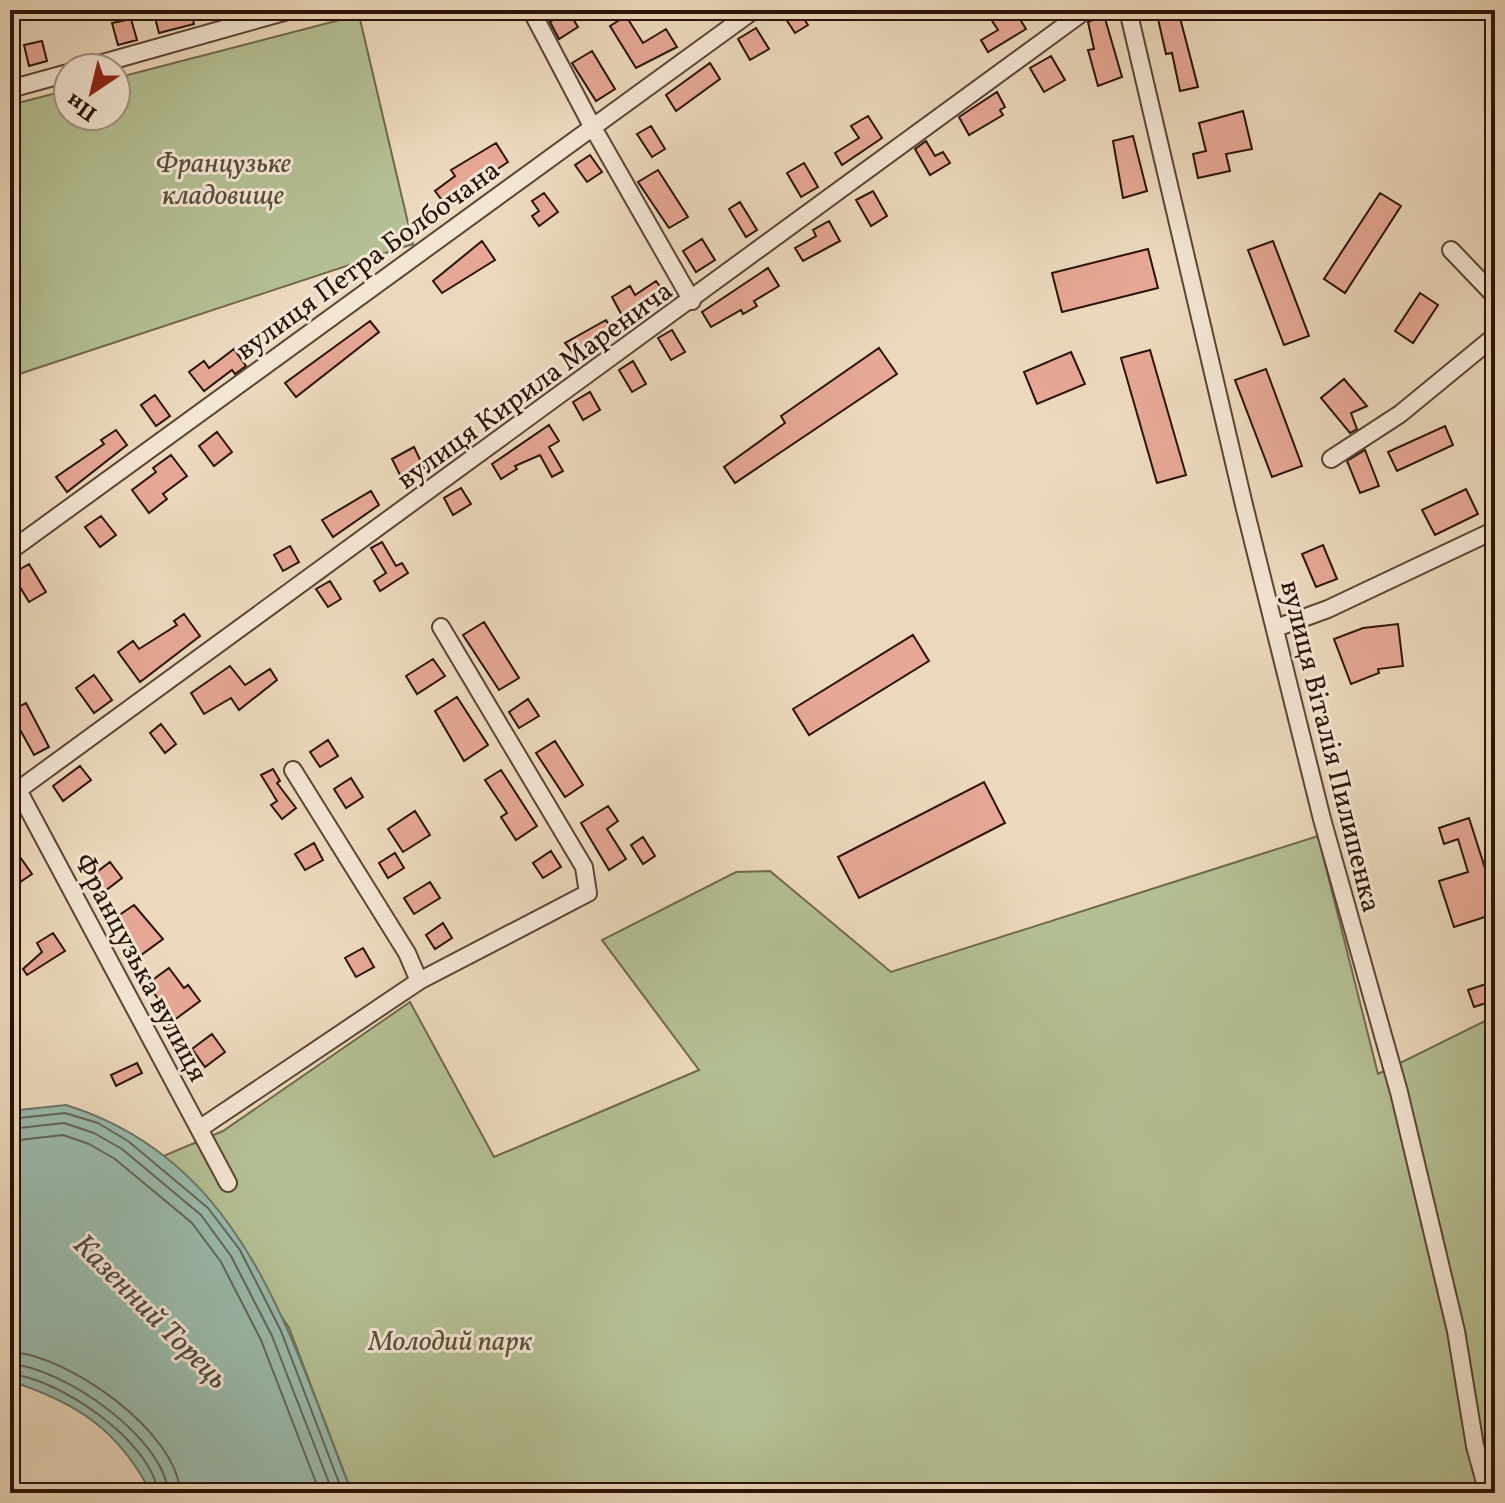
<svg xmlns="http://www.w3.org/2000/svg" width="1505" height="1503" viewBox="0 0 1505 1503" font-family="Vollkorn,serif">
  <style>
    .green { fill: #b4c094; stroke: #6f694c; stroke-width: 2 }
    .water { fill: #9abbac; stroke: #6d7769; stroke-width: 2 }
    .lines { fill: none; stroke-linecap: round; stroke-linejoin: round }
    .shore { stroke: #626658; stroke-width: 2 }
    .building { fill: #e6a895; stroke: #2a1205; stroke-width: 2 }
    .minor-casing { stroke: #5a4433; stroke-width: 20 }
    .minor { stroke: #f3e6d4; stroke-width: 16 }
    .labels { text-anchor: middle; stroke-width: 6; stroke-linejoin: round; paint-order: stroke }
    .park-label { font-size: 28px; font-style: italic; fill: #5a4f37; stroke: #f3e6d4 }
    .street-label { font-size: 28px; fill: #2a1205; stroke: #f3e6d4 }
    .water-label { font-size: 30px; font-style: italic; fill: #514d3f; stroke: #f3e6d4 }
  </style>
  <rect width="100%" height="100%" fill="#ecd9bd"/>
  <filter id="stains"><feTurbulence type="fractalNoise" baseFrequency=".0025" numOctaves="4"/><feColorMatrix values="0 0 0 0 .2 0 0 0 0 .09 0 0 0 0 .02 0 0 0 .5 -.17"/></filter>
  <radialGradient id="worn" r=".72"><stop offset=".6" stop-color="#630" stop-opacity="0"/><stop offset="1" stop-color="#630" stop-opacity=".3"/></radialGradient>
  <!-- green -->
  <path class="green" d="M359,15l54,229 -403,133v-272l58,-15v26h48v-38z
    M1318,836l60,238 117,-58v477h-1143l-63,-165 -96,-146 -32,-25 62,-26 187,-129 84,155 205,-87 -97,-130 134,-68 34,-1 121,101z"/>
  <!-- water -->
  <path class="water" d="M66,1105c181,57 223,232 286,388h-201c-32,-63 -75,-91 -141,-112v-270z"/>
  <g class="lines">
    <!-- shore -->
    <path class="shore" d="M10,1119l55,-6 33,10 30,18 80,67 32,42 41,81 62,162
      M10,1129l54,-6 30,10 28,16 79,66 30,41 41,80 61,157
      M10,1141l53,-6 26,9 26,15 77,64 29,39 40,78 59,153
      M10,1352c57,2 168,80 170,141
      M10,1364c52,3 155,74 158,129
      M10,1374c48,4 142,67 148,119"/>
  </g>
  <!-- building -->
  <path class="building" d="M179,10h12l3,14 -35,9 -5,-19z
    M780,10h18l10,15 -13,8z
    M985,10h29l12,19 -38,23 -7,-12 17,-10z
    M1156,10h22l20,77 -18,4 -8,-38 -6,1z
    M568,11l10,16 -19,12 -9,-17z
    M1104,15l18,62 -24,9 -10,-36 6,-1 -6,-27z
    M626,16l17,27 23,-14 11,18 -41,21 -26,-42z
    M131,19l6,21 -19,5 -6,-22z
    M756,28l13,21 -19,11 -12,-21z
    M42,41l5,20 -18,5 -5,-21z
    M592,51l23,38 -19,12 -24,-38z
    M1051,56l14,24 -21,12 -14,-24z
    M710,63l10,16 -44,32 -10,-16z
    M997,92l8,15 -5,3 3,5 -34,20 -10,-18z
    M1243,111l9,38 -26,5 4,17 -32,7 -5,-24 13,-3 -7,-28z
    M868,116l14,22 -40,27 -7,-12 24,-15 -8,-12z
    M651,126l14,23 -13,8 -15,-23z
    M1133,136l14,55 -24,7 -10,-57z
    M926,141l9,15 8,-4 7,11 -20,12 -15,-26z
    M496,143l12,19 -52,35 -9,10 -12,-16 20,-15 -4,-6z
    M590,155l12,17 -15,10 -12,-17z
    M804,163l14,24 -17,10 -14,-24z
    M658,170l30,47 -19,11 -31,-46z
    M873,191l14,25 -16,10 -15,-26z
    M544,193l14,19 -19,14 -7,-10 7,-5 -7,-10z
    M1380,193l21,13 -56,87 -21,-14z
    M740,202l17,28 -11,7 -17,-28z
    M829,221l11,20 -37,20 -8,-13 21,-12 -3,-6z
    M702,239l13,21 -19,12 -13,-21z
    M482,241l13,19 -53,33 -9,-12z
    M1273,241l36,95 -25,9 -36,-95z
    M1148,249l10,39 -96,24 -10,-39z
    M768,268l11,18 -25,15 3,5 -14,8 -2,-4 -30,17 -9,-15z
    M656,281l11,15 -42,25 -13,-24 18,-11 5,9z
    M1420,293l18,12 -25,38 -18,-12z
    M606,320l7,12 -35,27 -13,-16z
    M370,321l9,11 -83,65 -11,-14z
    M672,330l13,22 -14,8 -13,-22z
    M879,348l18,26 -162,109 -11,-16 61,-44 -4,-7z
    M234,349l12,17 -11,8 -3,-4 -28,21 -15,-19 15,-11 5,7z
    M1150,350l36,125 -29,8 -36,-125z
    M1071,352l14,32 -48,20 -13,-32z
    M633,361l13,23 -14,8 -13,-22z
    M1266,369l36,97 -30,11 -37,-97z
    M1344,379l23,27 -16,7 6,16 -7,4 -29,-35z
    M590,392l10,18 -17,10 -10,-18z
    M155,395l15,21 -14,10 -15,-21z
    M549,425l10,16 -10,6 14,24 -11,6 -12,-22 -25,11 2,3 -16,10 -9,-15z
    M1445,426l8,19 -56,26 -9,-19z
    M116,430l11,15 -60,47 -11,-15 48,-33 -3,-4z
    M217,432l15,20 -18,14 -15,-20z
    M414,447l11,23 -22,11 -11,-22z
    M1365,450l14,36 -19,7 -13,-32z
    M171,455l16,21 -24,18 4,5 -18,14 -17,-23 24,-18 -3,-4z
    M461,488l10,16 -18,11 -9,-17z
    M1466,489l12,25 -43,21 -13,-25z
    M371,491l8,14 -46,32 -11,-17z
    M101,516l15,19 -16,12 -15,-20z
    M382,542l14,24 6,-3 6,10 -28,18 -6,-10 12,-8 -15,-25z
    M1323,545l14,34 -21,8 -14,-33z
    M290,546l9,16 -16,9 -9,-16z
    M29,564l17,28 -17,10 -17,-28z
    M330,581l11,18 -13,8 -12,-18z
    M184,614l16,22 -60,46 -22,-30 15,-11 6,8 38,-24 -3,-4z
    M484,622l35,56 -20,12 -36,-55z
    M1398,624l5,42 -25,3 1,4 -28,11 -17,-45 29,-11z
    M913,635l16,26 -120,74 -16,-26z
    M433,659l12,17 -28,18 -11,-18z
    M230,666l15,19 25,-16 7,11 -38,30 -8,-12 -27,16 -13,-21z
    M94,675l18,25 -18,13 -18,-25z
    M457,697l31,48 -24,16 -29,-50z
    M528,699l11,17 -20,12 -10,-16z
    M26,703l23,44 -15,8 -16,-29 -3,1 -5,-9v-7z
    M161,724l15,20 -11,9 -15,-20z
    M328,740l10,16 -18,11 -10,-15z
    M555,741l28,44 -18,12 -29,-44z
    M80,766l11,14 -28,21 -10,-15z
    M273,769l7,12 -3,2 19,25 -14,11 -11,-14 6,-4 -16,-26z
    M501,770l36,56 -21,14 -15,-23 6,-4 -22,-33z
    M351,778l12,19 -17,11 -12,-19z
    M984,782l21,41 -146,75 -21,-41z
    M608,806l10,15 -11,8 19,30 -17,11 -28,-47z
    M415,811l15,24 -27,17 -15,-23z
    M1469,818l21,66 -5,2 9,28 -40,13 -15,-46 29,-9 -10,-33 -14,5 -5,-16z
    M643,837l12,19 -12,8 -12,-19z
    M10,843l22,31 -22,15z
    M314,843l9,17 -18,10 -10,-16z
    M551,851l10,16 -18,11 -10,-15z
    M395,853l9,15 -16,10 -9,-15z
    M110,862l12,16 -17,13 -12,-16z
    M430,882l10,16 -26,16 -10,-16z
    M134,905l29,34 -26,19 -10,-13 5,-4 -17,-23z
    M443,923l9,15 -17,11 -9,-14z
    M53,933l12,18 -38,24 -4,-6 19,-17 -5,-9z
    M363,948l11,19 -18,10 -11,-19z
    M169,968l15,20 4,-3 12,16 -31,23 -12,-16 5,-4 -15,-20z
    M1486,984l6,17 -18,6 -6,-17z
    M212,1034l13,18 -20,15 -13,-18z
    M137,1063l5,10 -26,13 -5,-11z"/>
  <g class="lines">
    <!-- minor casing -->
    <g class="minor-casing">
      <path id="minor" d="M531,10l61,116 100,175
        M1128,10l116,495 78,314 77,273 57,239 19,115 13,47
        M85,68l206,-58
        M10,89l58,-16
        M1451,250l44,46
        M1331,459l69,-45 95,-78
        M10,551l744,-541
        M1276,628l52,-19 167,-79
        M10,775l218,408
        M10,796l1076,-786
        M419,981l169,-88 -4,-26 -143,-240
        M199,1129l220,-148 -12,-28 -114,-183"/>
    </g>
    <!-- minor -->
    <use href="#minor" class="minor"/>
  </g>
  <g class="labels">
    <!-- park labels -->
    <g class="park-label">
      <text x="223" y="172">Французьке<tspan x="223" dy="32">кладовище</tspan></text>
      <text x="450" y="1350">Молодий парк</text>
    </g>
    <!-- street labels -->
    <g class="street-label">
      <text transform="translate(367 259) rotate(-36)" y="10">вулиця Петра Болбочана</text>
      <text transform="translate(534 384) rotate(-36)" y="10">вулиця Кирила Маренича</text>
      <text transform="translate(1332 746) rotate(76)" y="10">вулиця Віталія Пилипенка</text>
      <text transform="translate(142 967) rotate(62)" y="10">Французька вулиця</text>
    </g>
    <!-- water labels -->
    <g class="water-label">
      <text transform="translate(151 1311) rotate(45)" y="10">Казенний Торець</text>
    </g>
  </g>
  <!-- margin -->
  <rect width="1505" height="1503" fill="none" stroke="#ecd9bd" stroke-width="40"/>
  <rect x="12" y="12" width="1481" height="1479" fill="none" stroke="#2a1205" stroke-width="4"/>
  <rect x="20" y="20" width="1465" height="1463" fill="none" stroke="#2a1205" stroke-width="2"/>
  <!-- north arrow -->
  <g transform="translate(92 92) rotate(215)"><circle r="38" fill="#f3e6d4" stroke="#a39181" stroke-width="2"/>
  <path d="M0-6L14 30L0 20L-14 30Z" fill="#8f2418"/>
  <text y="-12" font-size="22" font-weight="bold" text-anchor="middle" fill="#2a1205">Пн</text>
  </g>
  <rect width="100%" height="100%" filter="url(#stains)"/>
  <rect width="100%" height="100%" fill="url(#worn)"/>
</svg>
